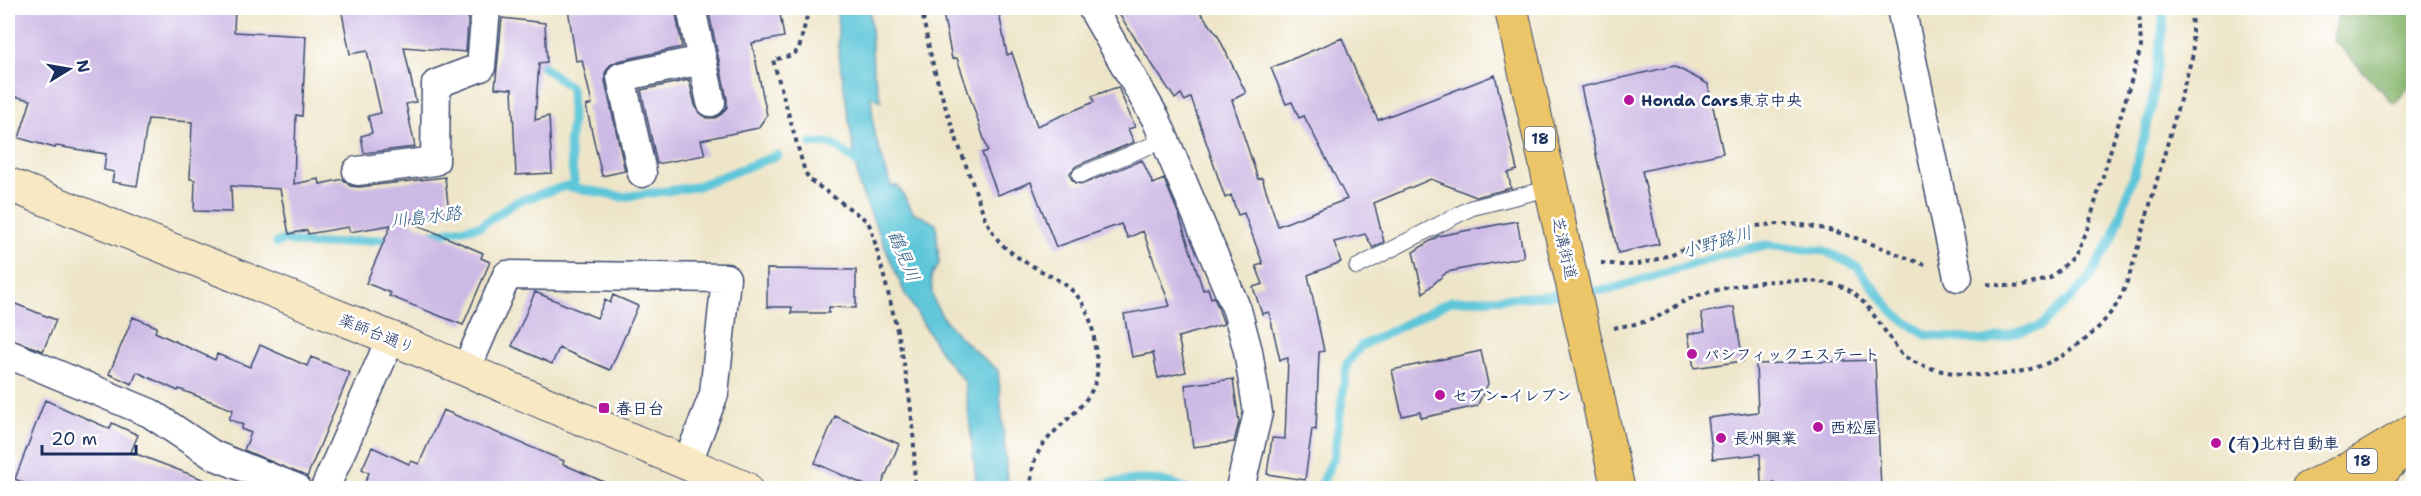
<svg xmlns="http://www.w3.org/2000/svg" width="2421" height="496" viewBox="0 0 2421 496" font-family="'Shantell Sans','Klee One',sans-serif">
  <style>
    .forest { fill: #86b56d; stroke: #507266; stroke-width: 1.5 }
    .water { fill: #5dc6d9; stroke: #3c7a9c; stroke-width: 1.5 }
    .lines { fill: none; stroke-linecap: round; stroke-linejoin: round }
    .stream { stroke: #5dc6d9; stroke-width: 9 }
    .building { fill: #cdb9e5 }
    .lane-casing { stroke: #3b4a6e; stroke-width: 17 }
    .street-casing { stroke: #3b4a6e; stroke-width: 31 }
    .secondary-casing { stroke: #3b4a6e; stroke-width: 35 }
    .primary-casing { stroke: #3b4a6e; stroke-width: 35 }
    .path { stroke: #3b4a6e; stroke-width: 4; stroke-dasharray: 4.5 4.5; stroke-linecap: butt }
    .lane { stroke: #fff; stroke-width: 15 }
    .street { stroke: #fff; stroke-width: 28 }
    .secondary { stroke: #f8e8c3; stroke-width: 33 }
    .primary { stroke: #edc569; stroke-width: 33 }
    .poi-dot { fill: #b5179e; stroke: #fff; stroke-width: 2 }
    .labels { text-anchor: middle; stroke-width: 5; stroke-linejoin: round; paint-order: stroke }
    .shield { fill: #fff; stroke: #5f6d8e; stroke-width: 1.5 }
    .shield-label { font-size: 15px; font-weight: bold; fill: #1b2f5e }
    .poi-label { font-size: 16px; font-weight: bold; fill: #1b2f5e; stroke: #fff; text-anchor: start }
    .street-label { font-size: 16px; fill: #1b2f5e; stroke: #fff }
    .water-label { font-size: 18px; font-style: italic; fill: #2f5c83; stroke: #fff }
  </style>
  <rect width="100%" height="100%" fill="#fff"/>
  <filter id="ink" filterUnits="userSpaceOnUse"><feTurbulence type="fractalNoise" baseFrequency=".0167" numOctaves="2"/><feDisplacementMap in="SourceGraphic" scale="12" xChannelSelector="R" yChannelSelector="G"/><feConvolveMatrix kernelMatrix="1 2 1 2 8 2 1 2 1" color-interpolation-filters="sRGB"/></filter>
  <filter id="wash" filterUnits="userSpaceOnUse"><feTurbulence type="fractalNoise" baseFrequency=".008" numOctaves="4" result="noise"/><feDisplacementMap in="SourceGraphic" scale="24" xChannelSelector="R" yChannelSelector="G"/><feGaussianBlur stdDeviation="1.35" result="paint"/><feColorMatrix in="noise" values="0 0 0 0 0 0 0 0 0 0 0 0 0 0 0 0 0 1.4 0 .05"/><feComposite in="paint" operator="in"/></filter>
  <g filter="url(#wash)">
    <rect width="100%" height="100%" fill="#eee5c8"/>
    <!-- forest -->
    <path class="forest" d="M2339,8h74v75l-19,21 -61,-65z"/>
    <!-- water -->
    <path class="water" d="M837,8h33l3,60 8,33 -10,-5 3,36 17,54h7l15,26 23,12 3,40 -8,12c1,7 0,17 3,24 8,24 44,55 64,70l10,118h-31l-12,-106 -24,-29 -37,-61 -45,-106 -20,-131z"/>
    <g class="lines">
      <!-- stream -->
      <path class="stream" d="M542,66l29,22 1,32 -3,25 6,42
        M811,143l21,1 32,23
        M428,235l52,-9 36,-24 50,-16 57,11 72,-10 83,-32
        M277,243l7,-3 28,5 85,-7
        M1082,488c32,-6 72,-15 102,0
        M1320,488l14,-31 13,-94 14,-17 90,-45 95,-5 66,-7 114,-35 39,-9 60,6 32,16 38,47 31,21 60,6 55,-15 45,-43 27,-46 20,-59 18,-68 12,-86v-16"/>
    </g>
    <g id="blocks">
      <!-- building -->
      <path class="building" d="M8,8h227l-1,24 72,4 -4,80 -6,-1 -2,69 25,-5 1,5 23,-5 7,7 9,1 86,-10 4,36 -43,7 77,33 -2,5 9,4 -27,63 -74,-29 2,-3 -25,-10 25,-58 -41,7 -2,-5 -40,7 -1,-4 -18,4 -9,-45 -49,-3 1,26 -38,-1 1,-31 -5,-1 2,-57 -44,-3 -11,67 -25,-4 2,-10 -10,-2 2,-16 -50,-8 -1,2 -36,-10 12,-38 -23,-5z
        M341,8h128l-3,44 -62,-5 12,55 -10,2 9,43 -51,6 -3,-17 11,-3 -4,-17 13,-3 -14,-62 -17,3z
        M568,8h107l7,39 -64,14 -8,4 -5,8v8l20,90 -23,5 -16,-70 6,-2 -10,-44 -6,1z
        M708,8h71l5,29 -32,6 15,72 -9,13 -57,12 4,15 -48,9 -16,-74 48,-10 6,25 4,8 7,5h9l7,-4 5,-7v-8z
        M942,8h56l9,47 5,-2 25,73 57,-24 -2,-6 26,-9 17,40 -7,2 6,13 -58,24 -6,7 1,5 4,5 8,1 59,-24 11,24 11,-5 15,36 24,75 5,-2 3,10 3,-1 10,27 -46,13 8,35 -28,6 -5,-25 -21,4 -8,-43 46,-8 -27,-75 -15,7 -7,-14 -65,23 -25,-65 -33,13 -16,-42 6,-2 -31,-93 -5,1z
        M1115,8h82l20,26 29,59 -14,7 26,79 4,-1 16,48 69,-27 -43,-83 -5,2 -7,-16 -6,2 -15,-36 71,-30 17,42 19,40 117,-45 22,95 -9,3 3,15 -35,9 -45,-18 -57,24 10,39 -11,6 -8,-14 -31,8 7,20 -33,13 16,76 -5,1 -3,78 -4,-1 -7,51 -38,-6 5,-36 13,1 3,-81 -8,2 -11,-48 -7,2 -9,-27 10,-3 -7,-18 7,-2 -19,-51 -6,2 -7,-20 -6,3 -34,-101 -6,4 -4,-7 -6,5z
        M502,18l43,5 2,39 -8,1 -4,57 14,-4 3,57 -36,2 -4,-86 -17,-1z
        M1674,66l34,18 15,69 -81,18 17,73 -41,9 -37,-166z
        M1517,221l7,36 -77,15 -24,21 -10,-41 25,-16z
        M767,269l89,1v38l-27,-1v6h-38l1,-6h-25z
        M535,292l62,26 8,-18 5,3 3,-8 25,11 -28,64 -51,-22 -7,16 -40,-18z
        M13,303l43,17 -13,31 -35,-13v-21z
        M1734,307l9,54 -49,7 -6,-34 17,-3 -4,-18z
        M133,317l24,10 -2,5 60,28 2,-6 33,13 10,-22 47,21 4,-9 39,16 -43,104 -63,-27 7,-17 -10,-4 2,-4 -14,-6 4,-9 -54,-21 -1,2 -41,-19 -5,12 -23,-10z
        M1481,351l7,33 -11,22 -56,12 -1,-6 -18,4 -10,-46z
        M1875,360l6,129h-105l-1,-6h-14l-1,-29 -47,5 -5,-41 50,-6 -2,-48z
        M1233,379l6,43 -5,20 -41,5 -8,-62z
        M45,400l65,29 2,-6 26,12 -7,17 90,34v3h-184l-22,-10z
        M443,410l121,51 -1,3 57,25h-258l7,-16 -7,-4 10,-22 37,17 2,-3 8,3z
        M835,416l64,28 -19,45h-6l-59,-26z"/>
    </g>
  </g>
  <g filter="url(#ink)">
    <use href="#blocks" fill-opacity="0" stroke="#3b4a6e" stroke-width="1.5"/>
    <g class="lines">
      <!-- lane casing -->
      <g class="lane-casing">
        <path id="lane" d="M1080,175l84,-35
          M1357,267l114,-59 80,-20"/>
      </g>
      <!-- street casing -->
      <g class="street-casing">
        <path id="street" d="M691,8l20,94
          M1092,8l64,111 81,191 11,41 10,62 -18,75
          M1901,8l57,269
          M357,171l78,-10 1,-77 45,-17 5,-59
          M642,173l-21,-96 81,-17
          M8,354l142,59 63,42 83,33
          M466,370l41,-95 219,3 -12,116 -27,70
          M325,488l66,-150"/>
      </g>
      <!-- secondary casing -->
      <g class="secondary-casing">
        <path id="secondary" d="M8,184l383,154 354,150"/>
      </g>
      <!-- primary casing -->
      <g class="primary-casing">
        <path id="primary" d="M1511,8l107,480
          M2308,488l42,-20 64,-38
          M2367,488l37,-41"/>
      </g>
      <!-- path -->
      <path class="path" d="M809,8l-10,41 -6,6 -20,5 32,112 5,8 57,41 4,7c23,86 47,171 43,260
        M922,8c9,72 39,141 63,210 6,11 11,22 21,30 39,34 79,27 88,90 1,12 4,24 3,36 -5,36 -47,51 -61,83 -4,10 -5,21 -5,31
        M1601,263c7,0 15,2 23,2 32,0 65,-20 95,-30 83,-27 131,1 206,30
        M1987,284l33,3 30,-9 24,-22 14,-29 53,-180 -2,-39
        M1614,328c12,-3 27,-4 39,-9 11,-5 21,-13 32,-18 43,-19 107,-26 152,-16 25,6 41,38 56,57 3,5 7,11 11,14 19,13 48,18 70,19 60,3 109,-21 143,-71 6,-10 10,-23 14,-33l62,-217 -2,-46"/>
      <!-- lane -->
      <use href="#lane" class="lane"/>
      <!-- street -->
      <use href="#street" class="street"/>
      <!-- secondary -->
      <use href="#secondary" class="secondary"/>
      <!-- primary -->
      <use href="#primary" class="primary"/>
    </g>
  </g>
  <!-- markers -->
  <g class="poi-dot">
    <circle cx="1629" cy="100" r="6"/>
    <circle cx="1692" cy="354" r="6"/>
    <circle cx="1440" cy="395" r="6"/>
    <rect x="598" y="402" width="12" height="12" rx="3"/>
    <circle cx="1818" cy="427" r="6"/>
    <circle cx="1721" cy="438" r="6"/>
    <circle cx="2216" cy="443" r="6"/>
  </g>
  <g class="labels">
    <!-- shield labels -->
    <g class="shield">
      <rect x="1525" y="127" width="30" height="24" rx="4.5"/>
      <rect x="2347" y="449" width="30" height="24" rx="4.5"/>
    </g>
    <g class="shield-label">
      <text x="1540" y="144">18</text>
      <text x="2362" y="466">18</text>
    </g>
    <!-- poi labels -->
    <g class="poi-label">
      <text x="1641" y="106">Honda Cars東京中央</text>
      <text x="1704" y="360">パシフィックエステート</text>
      <text x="1452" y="401">セブン-イレブン</text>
      <text x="616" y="414">春日台</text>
      <text x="1830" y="433">西松屋</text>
      <text x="1733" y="444">長州興業</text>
      <text x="2228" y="449">(有)北村自動車</text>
    </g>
    <!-- street labels -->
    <g class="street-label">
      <text transform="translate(1565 248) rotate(77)" y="6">芝溝街道</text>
      <text transform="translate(377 333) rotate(22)" y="6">薬師台通り</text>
    </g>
    <!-- water labels -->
    <g class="water-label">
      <text transform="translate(426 217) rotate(-7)" y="6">川島水路</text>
      <text transform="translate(1717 242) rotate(-16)" y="6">小野路川</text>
      <text transform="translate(904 256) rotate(67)" y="6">鶴見川</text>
    </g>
  </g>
  <!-- margin -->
  <rect width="2421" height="496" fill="none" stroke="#fff" stroke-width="30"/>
  <!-- north arrow -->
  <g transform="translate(69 69) rotate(79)" stroke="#ffffff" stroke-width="4.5" paint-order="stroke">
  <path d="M0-4.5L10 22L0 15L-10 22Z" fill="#1b2f5e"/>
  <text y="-9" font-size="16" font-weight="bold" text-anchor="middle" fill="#1b2f5e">N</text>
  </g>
  <!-- scale -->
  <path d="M42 445v9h94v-9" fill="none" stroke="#1b2f5e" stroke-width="3"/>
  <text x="51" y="445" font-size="18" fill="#1b2f5e" stroke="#ffffff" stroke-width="4.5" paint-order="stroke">20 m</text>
</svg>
